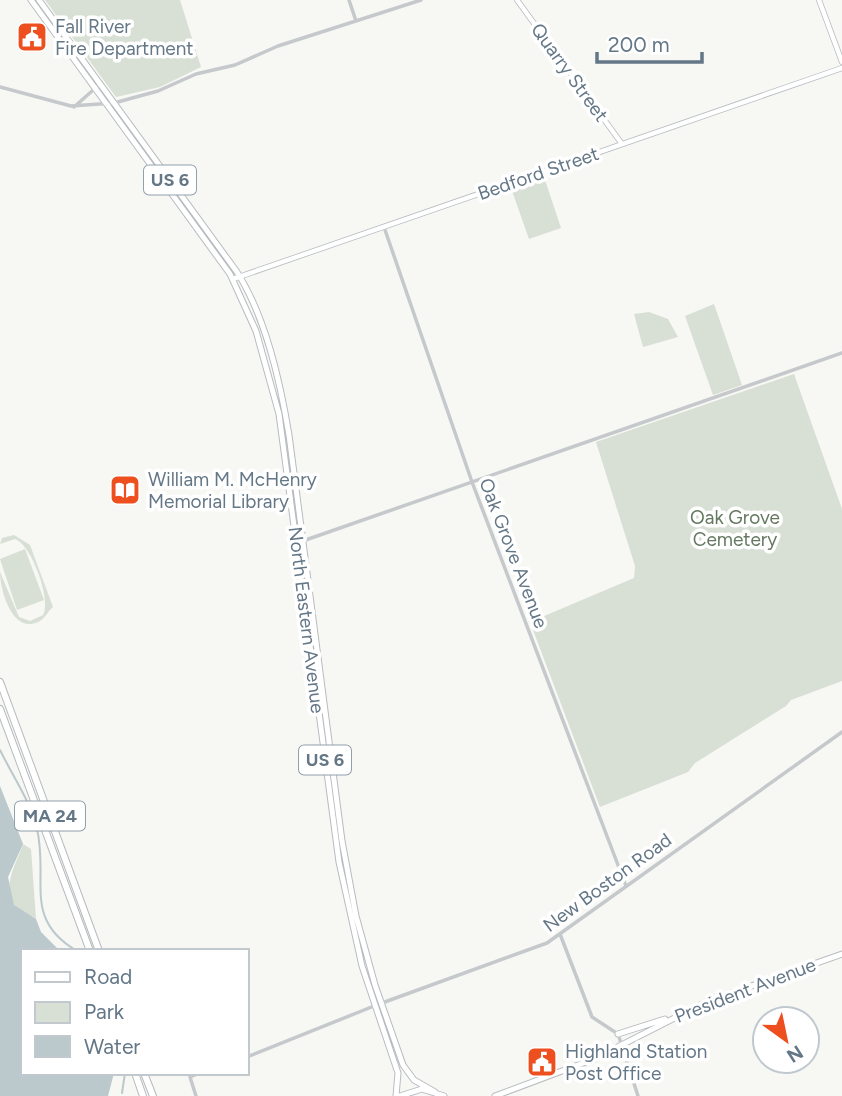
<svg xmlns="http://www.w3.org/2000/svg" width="842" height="1096" viewBox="0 0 842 1096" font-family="Figtree,sans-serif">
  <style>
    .green { fill: #d8dfd5 }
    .water { fill: #bbc8cc }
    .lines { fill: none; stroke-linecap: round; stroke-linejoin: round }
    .stream { stroke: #bbc8cc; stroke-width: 2 }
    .secondary-casing { stroke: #b7bcc1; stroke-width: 6 }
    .primary-casing { stroke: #b8bcc0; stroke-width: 7 }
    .motorway-casing { stroke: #b7bbbe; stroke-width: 8 }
    .tertiary { stroke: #c5c9cc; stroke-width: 3.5 }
    .secondary { stroke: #fff; stroke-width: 4.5 }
    .primary { stroke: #fff; stroke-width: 5 }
    .motorway { stroke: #fff; stroke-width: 6 }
    .labels { text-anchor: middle; stroke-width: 7; stroke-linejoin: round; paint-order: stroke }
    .shield { fill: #fff; stroke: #92a0ab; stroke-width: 2 }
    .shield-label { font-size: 18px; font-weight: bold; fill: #647787 }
    .poi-label { font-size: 19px; fill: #647787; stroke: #fff; text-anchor: start }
    .street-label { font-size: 19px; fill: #647787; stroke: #fff }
    .park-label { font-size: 19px; fill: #657860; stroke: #fff }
  </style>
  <rect width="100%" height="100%" fill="#f7f7f4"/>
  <!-- green -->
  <path class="green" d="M45,0h135l21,67 -41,20 -44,10z
    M544,177l17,51 -32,11 -18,-51z
    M714,304l28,81 -29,10 -28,-79z
    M649,312l19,7 10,18 -35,10 -9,-33z
    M794,374l48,135v172l-51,19 -5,6 -91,57 -7,9 -88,35 -70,-185 104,-44 1,-12 -39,-124z
    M14,535l16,10 23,62c-5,4 -8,12 -15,15 -26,12 -38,-32 -38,-50l19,45 11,4 13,-6c9,-15 -12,-71 -28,-76l-15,5 2,-6z
    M25,549l19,51 -27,10 -17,-51z
    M23,844l8,5 5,70c-6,-5 -15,-6 -20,-12 -16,-20 1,-44 7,-63z"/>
  <!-- water -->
  <path class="water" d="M0,786l23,58 -15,33 6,28 22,14 5,13 19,19h-37v122h91l-6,23h-108z"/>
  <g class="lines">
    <!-- stream -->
    <path class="stream" d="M0,750c12,25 31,52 37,79 12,51 -15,90 40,122
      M122,1093l3,-20"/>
    <!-- secondary casing -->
    <g class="secondary-casing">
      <path id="secondary" d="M517,0l105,144
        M819,0l23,62
        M233,279l609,-211"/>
    </g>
    <!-- primary casing -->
    <g class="primary-casing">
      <path id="primary" d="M31,0l199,274 26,57 23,83 60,448 23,104 36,107 -2,23
        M39,0l198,272c29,46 43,109 52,163l53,406 14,75 19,69 28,80 11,15 21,12
        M618,1034l47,-15
        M400,1096l22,-7 22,7
        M495,1096l99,-37 112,-57 136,-48"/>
    </g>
    <!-- motorway casing -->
    <g class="motorway-casing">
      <path id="motorway" d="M0,682l99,269
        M0,709l90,242
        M135,1073l8,23
        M144,1073l9,23"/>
    </g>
    <!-- tertiary -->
    <path class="tertiary" d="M349,0l7,21
      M0,87l71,19 43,-3 44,-12 38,-17 39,-9 43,-19 143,-46
      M74,107l26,-23
      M384,227l88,255 154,404
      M297,543l545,-190
      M560,934l32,83 26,17 20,62
      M382,1003l165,-60 295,-211
      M247,1057l127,-51
      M196,1096l-6,-19 10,-4"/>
    <!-- secondary -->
    <use href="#secondary" class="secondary"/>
    <!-- primary -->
    <use href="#primary" class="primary"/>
    <!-- motorway -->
    <use href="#motorway" class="motorway"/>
  </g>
  <!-- icons -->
  <defs>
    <g id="civic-square" transform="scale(1.575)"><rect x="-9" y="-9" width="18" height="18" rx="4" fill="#ed501e" stroke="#fff"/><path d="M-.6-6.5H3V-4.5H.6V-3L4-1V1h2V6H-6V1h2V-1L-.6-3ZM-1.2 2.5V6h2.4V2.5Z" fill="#fff"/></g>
    <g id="library-square" transform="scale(1.575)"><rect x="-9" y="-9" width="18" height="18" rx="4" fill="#ed501e" stroke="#fff"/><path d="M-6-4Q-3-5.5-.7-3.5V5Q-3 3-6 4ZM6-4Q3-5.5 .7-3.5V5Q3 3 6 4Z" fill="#fff"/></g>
  </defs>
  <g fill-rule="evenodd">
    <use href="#civic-square" x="32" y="37"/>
    <use href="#library-square" x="125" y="490"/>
    <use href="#civic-square" x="542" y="1062"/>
  </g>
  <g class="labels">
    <!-- shield labels -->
    <g class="shield">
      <rect x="144" y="165.5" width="52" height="29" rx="5"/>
      <rect x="299" y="745.5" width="52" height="29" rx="5"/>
      <rect x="15" y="801.5" width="70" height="29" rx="5"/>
    </g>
    <g class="shield-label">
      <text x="170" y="186">US 6</text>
      <text x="325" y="766">US 6</text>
      <text x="50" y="822">MA 24</text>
    </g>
    <!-- poi labels -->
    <g class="poi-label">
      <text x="55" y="33">Fall River<tspan x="55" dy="22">Fire Department</tspan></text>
      <text x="148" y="486">William M. McHenry<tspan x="148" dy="22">Memorial Library</tspan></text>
      <text x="565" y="1058">Highland Station<tspan x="565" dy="22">Post Office</tspan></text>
    </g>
    <!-- street labels -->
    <g class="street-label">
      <text transform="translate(570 72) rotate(54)" y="7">Quarry Street</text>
      <text transform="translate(538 173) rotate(-19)" y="7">Bedford Street</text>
      <text transform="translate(514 553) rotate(69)" y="7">Oak Grove Avenue</text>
      <text transform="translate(307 620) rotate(83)" y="7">North Eastern Avenue</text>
      <text transform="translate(607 882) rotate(-36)" y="7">New Boston Road</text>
      <text transform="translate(745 990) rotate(-21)" y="7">President Avenue</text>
    </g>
    <!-- park labels -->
    <g class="park-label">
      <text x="735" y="524">Oak Grove<tspan x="735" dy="22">Cemetery</tspan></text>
    </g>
  </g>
  <!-- legend -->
  <rect x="21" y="949" width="228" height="126" fill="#ffffff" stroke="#c1c9cf" stroke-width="2"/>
  <rect x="35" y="972" width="35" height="10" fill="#ffffff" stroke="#c1c9cf" stroke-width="2"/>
  <text x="84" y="984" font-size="21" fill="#647787">Road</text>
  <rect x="35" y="1002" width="35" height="21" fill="#d8dfd5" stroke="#c1c9cf" stroke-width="2"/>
  <text x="84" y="1019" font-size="21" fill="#647787">Park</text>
  <rect x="35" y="1036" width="35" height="21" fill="#bbc8cc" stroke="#c1c9cf" stroke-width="2"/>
  <text x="84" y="1054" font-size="21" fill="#647787">Water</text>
  <!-- north arrow -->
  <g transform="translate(786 1040) rotate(147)"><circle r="33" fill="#ffffff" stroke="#c1c9cf" stroke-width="2"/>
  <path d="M0-5L12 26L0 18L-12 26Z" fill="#ed501e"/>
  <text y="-10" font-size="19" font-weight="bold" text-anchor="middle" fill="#647787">N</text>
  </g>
  <!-- scale -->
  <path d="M597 52v10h105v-10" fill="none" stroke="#647787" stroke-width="3.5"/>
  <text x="608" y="52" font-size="21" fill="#647787" stroke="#ffffff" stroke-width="5" paint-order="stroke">200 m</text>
</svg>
